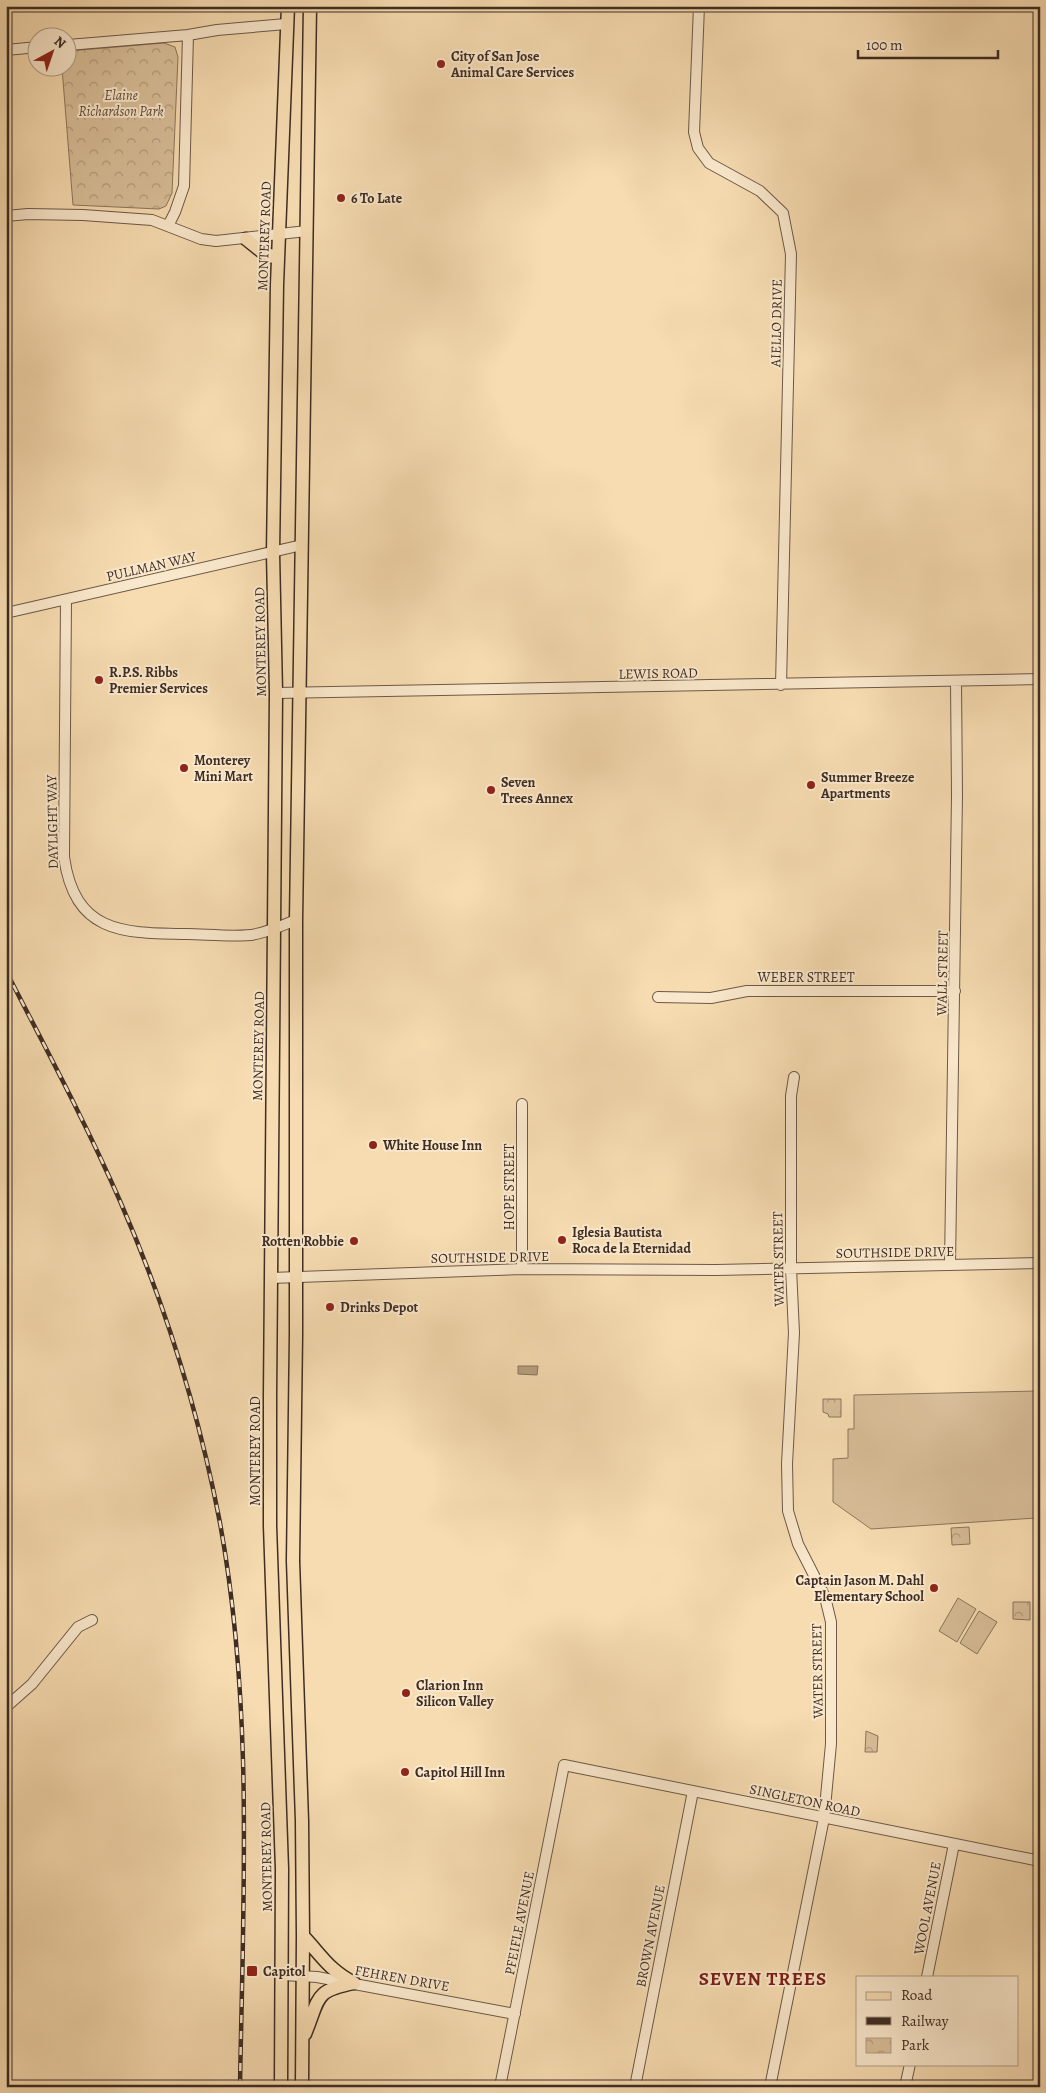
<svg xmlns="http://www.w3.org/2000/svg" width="1046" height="2093" viewBox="0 0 1046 2093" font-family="Alegreya,serif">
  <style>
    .grass { fill: #d8be99; stroke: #8b765e }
    .park { fill: url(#park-crowns); stroke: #8b765e }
    .water { fill: #b8a081; stroke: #87725c }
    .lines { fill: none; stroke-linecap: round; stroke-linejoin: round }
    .minor-casing { stroke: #6c5947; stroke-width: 12 }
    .major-casing { stroke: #3e2d24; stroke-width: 15 }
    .minor { stroke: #fae8cc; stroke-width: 10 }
    .major { stroke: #f7dcb1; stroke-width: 12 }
    .rail-casing { stroke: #3e2d24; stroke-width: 4.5 }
    .rail { stroke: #fae8cc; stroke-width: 2.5; stroke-dasharray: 8; stroke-linecap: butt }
    .poi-dot { fill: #8f2418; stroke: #fae8cc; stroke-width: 2 }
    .labels { text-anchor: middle; stroke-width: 4; stroke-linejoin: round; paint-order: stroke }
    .poi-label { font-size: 14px; font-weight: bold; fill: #3e2d24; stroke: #fae8cc; text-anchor: start }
    .park-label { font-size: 14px; font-style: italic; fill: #5d4a3b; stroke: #fae8cc }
    .street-label { font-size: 14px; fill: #3e2d24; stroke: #fae8cc }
    .district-label { font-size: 19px; font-weight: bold; letter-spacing: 1px; fill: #7a1f14; stroke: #fae8cc }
  </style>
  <defs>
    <pattern id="park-crowns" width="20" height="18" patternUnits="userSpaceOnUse" patternTransform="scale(1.25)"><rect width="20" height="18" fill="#d8be99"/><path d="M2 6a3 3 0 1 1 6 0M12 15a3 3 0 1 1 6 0" fill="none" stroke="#b19b7d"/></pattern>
  </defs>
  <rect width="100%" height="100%" fill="#f7dcb1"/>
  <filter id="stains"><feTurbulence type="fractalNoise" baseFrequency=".004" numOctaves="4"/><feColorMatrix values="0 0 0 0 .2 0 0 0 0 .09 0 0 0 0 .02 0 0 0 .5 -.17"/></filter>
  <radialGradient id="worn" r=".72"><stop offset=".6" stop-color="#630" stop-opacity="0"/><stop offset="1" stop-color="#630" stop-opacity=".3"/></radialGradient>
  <!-- grass -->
  <path class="grass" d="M1038,1391l-2,127 -165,11 -38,-27v-43l15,-1v-29h6v-34z
    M958,1598l18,11 -19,33 -18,-11z
    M979,1611l18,11 -20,32 -17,-11z"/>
  <!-- park -->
  <path class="park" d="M164,43l11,4 3,10 -6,136 -6,13 -7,3 -86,-4 -11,-137h6v-17z
    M823,1399h18v18h-12l-1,-3 -5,-2z
    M969,1527l1,17 -18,1 -1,-17z
    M1013,1602h17v18l-17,-1z
    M866,1731l12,5 -1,16h-12z"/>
  <!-- water -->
  <path class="water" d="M518,1366h20l-1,9 -19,-1z"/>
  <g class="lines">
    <!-- minor casing -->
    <g class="minor-casing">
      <path id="minor" d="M699,6l-5,126 4,16 11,15 51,28 23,22 8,41 -10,431
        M68,45l120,-10 29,-5 69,-6
        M6,50l32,-3
        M6,216l22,-2 55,1 69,5 49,19 15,2 91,-10
        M168,226l7,-14 9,-26 4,-151
        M66,600l-2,257c11,77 59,76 123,77 18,0 53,4 69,0 14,-3 27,-9 40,-14
        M6,613l296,-68
        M276,693l764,-14
        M658,997l53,1 36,-7h208
        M522,1104v165
        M950,1265l7,-470 -1,-113
        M271,1278l251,-9 194,1 324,-7
        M6,1707l26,-23 46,-57 14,-7
        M283,1975l34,2 198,37
        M927,1977l27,-133
        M500,2087l64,-322 476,96
        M635,2087l58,-296
        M770,2087l54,-269 7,-74v-122l-6,-25 -27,-53 -10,-33 -1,-47 7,-131 -3,-65v-172l3,-19
        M905,2087l5,-23"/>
    </g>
    <!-- major casing -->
    <g class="major-casing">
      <path id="major" d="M246,239l15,12 17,8
        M303,1936c19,20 26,34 51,47
        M305,2034c15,-36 8,-43 49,-51
        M281,2087l1,-218 -12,-343v-130l6,-703 -3,-140 4,-268 11,-279
        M302,2087l1,-151 -1,-115 -9,-260 3,-226v-415l14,-914"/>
    </g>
    <!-- minor -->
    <use href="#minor" class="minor"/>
    <!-- major -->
    <use href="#major" class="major"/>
    <!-- rail casing -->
    <g class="rail-casing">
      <path id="rail" d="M6,971c39,76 80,152 114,230 45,103 79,212 100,322 34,186 23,376 20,564"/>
    </g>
    <!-- rail -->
    <use href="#rail" class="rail"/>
  </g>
  <!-- markers -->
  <g class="poi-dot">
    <circle cx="441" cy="64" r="5"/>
    <circle cx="341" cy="198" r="5"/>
    <circle cx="99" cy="680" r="5"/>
    <circle cx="184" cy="768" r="5"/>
    <circle cx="811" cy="785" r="5"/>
    <circle cx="491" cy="790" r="5"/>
    <circle cx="373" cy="1145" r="5"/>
    <circle cx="562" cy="1240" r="5"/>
    <circle cx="354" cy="1241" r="5"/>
    <circle cx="330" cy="1307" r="5"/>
    <circle cx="934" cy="1588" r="5"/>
    <circle cx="406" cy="1693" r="5"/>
    <circle cx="405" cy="1772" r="5"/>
    <rect x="246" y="1965" width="12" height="12" rx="2.5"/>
  </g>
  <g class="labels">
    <!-- poi labels -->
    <g class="poi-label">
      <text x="451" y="61">City of San Jose<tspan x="451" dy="16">Animal Care Services</tspan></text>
      <text x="351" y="203">6 To Late</text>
      <text x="109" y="677">R.P.S. Ribbs<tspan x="109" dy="16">Premier Services</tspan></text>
      <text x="194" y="765">Monterey<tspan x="194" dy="16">Mini Mart</tspan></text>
      <text x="821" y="782">Summer Breeze<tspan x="821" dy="16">Apartments</tspan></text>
      <text x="501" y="787">Seven<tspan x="501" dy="16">Trees Annex</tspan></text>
      <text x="383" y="1150">White House Inn</text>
      <text x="572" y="1237">Iglesia Bautista<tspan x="572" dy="16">Roca de la Eternidad</tspan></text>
      <text x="344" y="1246" text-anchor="end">Rotten Robbie</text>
      <text x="340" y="1312">Drinks Depot</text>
      <text x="924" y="1585" text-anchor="end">Captain Jason M. Dahl<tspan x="924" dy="16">Elementary School</tspan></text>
      <text x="416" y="1690">Clarion Inn<tspan x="416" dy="16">Silicon Valley</tspan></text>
      <text x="415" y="1777">Capitol Hill Inn</text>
      <text x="263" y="1976">Capitol</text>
    </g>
    <!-- park labels -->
    <g class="park-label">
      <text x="121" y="100">Elaine<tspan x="121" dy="16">Richardson Park</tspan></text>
    </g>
    <!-- street labels -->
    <g class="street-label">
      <text transform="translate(264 236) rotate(-88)" y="5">MONTEREY ROAD</text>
      <text transform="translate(776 323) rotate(-89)" y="5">AIELLO DRIVE</text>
      <text transform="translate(151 566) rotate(-13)" y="5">PULLMAN WAY</text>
      <text transform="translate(260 642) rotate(-91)" y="5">MONTEREY ROAD</text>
      <text transform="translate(658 673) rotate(-1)" y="5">LEWIS ROAD</text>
      <text transform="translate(52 822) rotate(-91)" y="5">DAYLIGHT WAY</text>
      <text transform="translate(942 973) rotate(-89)" y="5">WALL STREET</text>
      <text x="806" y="982">WEBER STREET</text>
      <text transform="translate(258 1046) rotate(-89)" y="5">MONTEREY ROAD</text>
      <text transform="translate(509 1187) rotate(-90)" y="5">HOPE STREET</text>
      <text transform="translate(895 1252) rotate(-1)" y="5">SOUTHSIDE DRIVE</text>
      <text transform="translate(490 1257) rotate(-1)" y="5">SOUTHSIDE DRIVE</text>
      <text transform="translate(778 1259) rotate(-91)" y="5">WATER STREET</text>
      <text transform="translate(255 1451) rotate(-90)" y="5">MONTEREY ROAD</text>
      <text transform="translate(817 1671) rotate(-91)" y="5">WATER STREET</text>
      <text transform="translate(805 1800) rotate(12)" y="5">SINGLETON ROAD</text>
      <text transform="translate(266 1857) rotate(-91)" y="5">MONTEREY ROAD</text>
      <text transform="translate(927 1908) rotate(-79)" y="5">WOOL AVENUE</text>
      <text transform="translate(519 1923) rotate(-79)" y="5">PFEIFLE AVENUE</text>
      <text transform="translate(650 1936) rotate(-79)" y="5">BROWN AVENUE</text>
      <text transform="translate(402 1978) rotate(10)" y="5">FEHREN DRIVE</text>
    </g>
    <!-- district labels -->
    <g class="district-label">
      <text x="763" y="1985">SEVEN TREES</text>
    </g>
  </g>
  <!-- margin -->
  <rect width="1046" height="2093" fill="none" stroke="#f7dcb1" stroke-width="25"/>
  <rect x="8" y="8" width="1031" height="2078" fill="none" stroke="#3e2d24" stroke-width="2.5"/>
  <rect x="12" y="12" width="1021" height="2068" fill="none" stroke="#3e2d24"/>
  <!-- legend -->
  <rect x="856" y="1976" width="162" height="90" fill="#fae8cc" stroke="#af9d89"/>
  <rect x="866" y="1992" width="25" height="8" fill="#f7dcb1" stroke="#af9d89"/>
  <text x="901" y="2000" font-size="15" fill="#3e2d24">Road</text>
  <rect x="866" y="2017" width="25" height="8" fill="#3e2d24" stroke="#af9d89"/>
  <text x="901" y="2026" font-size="15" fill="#3e2d24">Railway</text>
  <rect x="866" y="2038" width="25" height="15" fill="url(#park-crowns)" stroke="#af9d89"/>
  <text x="901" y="2050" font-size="15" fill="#3e2d24">Park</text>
  <!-- north arrow -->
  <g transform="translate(52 52) rotate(40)"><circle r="24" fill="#fae8cc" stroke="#af9d89"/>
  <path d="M0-4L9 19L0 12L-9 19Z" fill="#8f2418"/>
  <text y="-8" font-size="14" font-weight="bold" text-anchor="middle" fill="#3e2d24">N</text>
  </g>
  <!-- scale -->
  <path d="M858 50v8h140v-8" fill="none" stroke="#3e2d24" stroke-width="2.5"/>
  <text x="866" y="50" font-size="15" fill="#3e2d24" stroke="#fae8cc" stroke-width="4" paint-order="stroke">100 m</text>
  <rect width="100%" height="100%" filter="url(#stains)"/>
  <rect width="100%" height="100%" fill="url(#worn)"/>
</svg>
